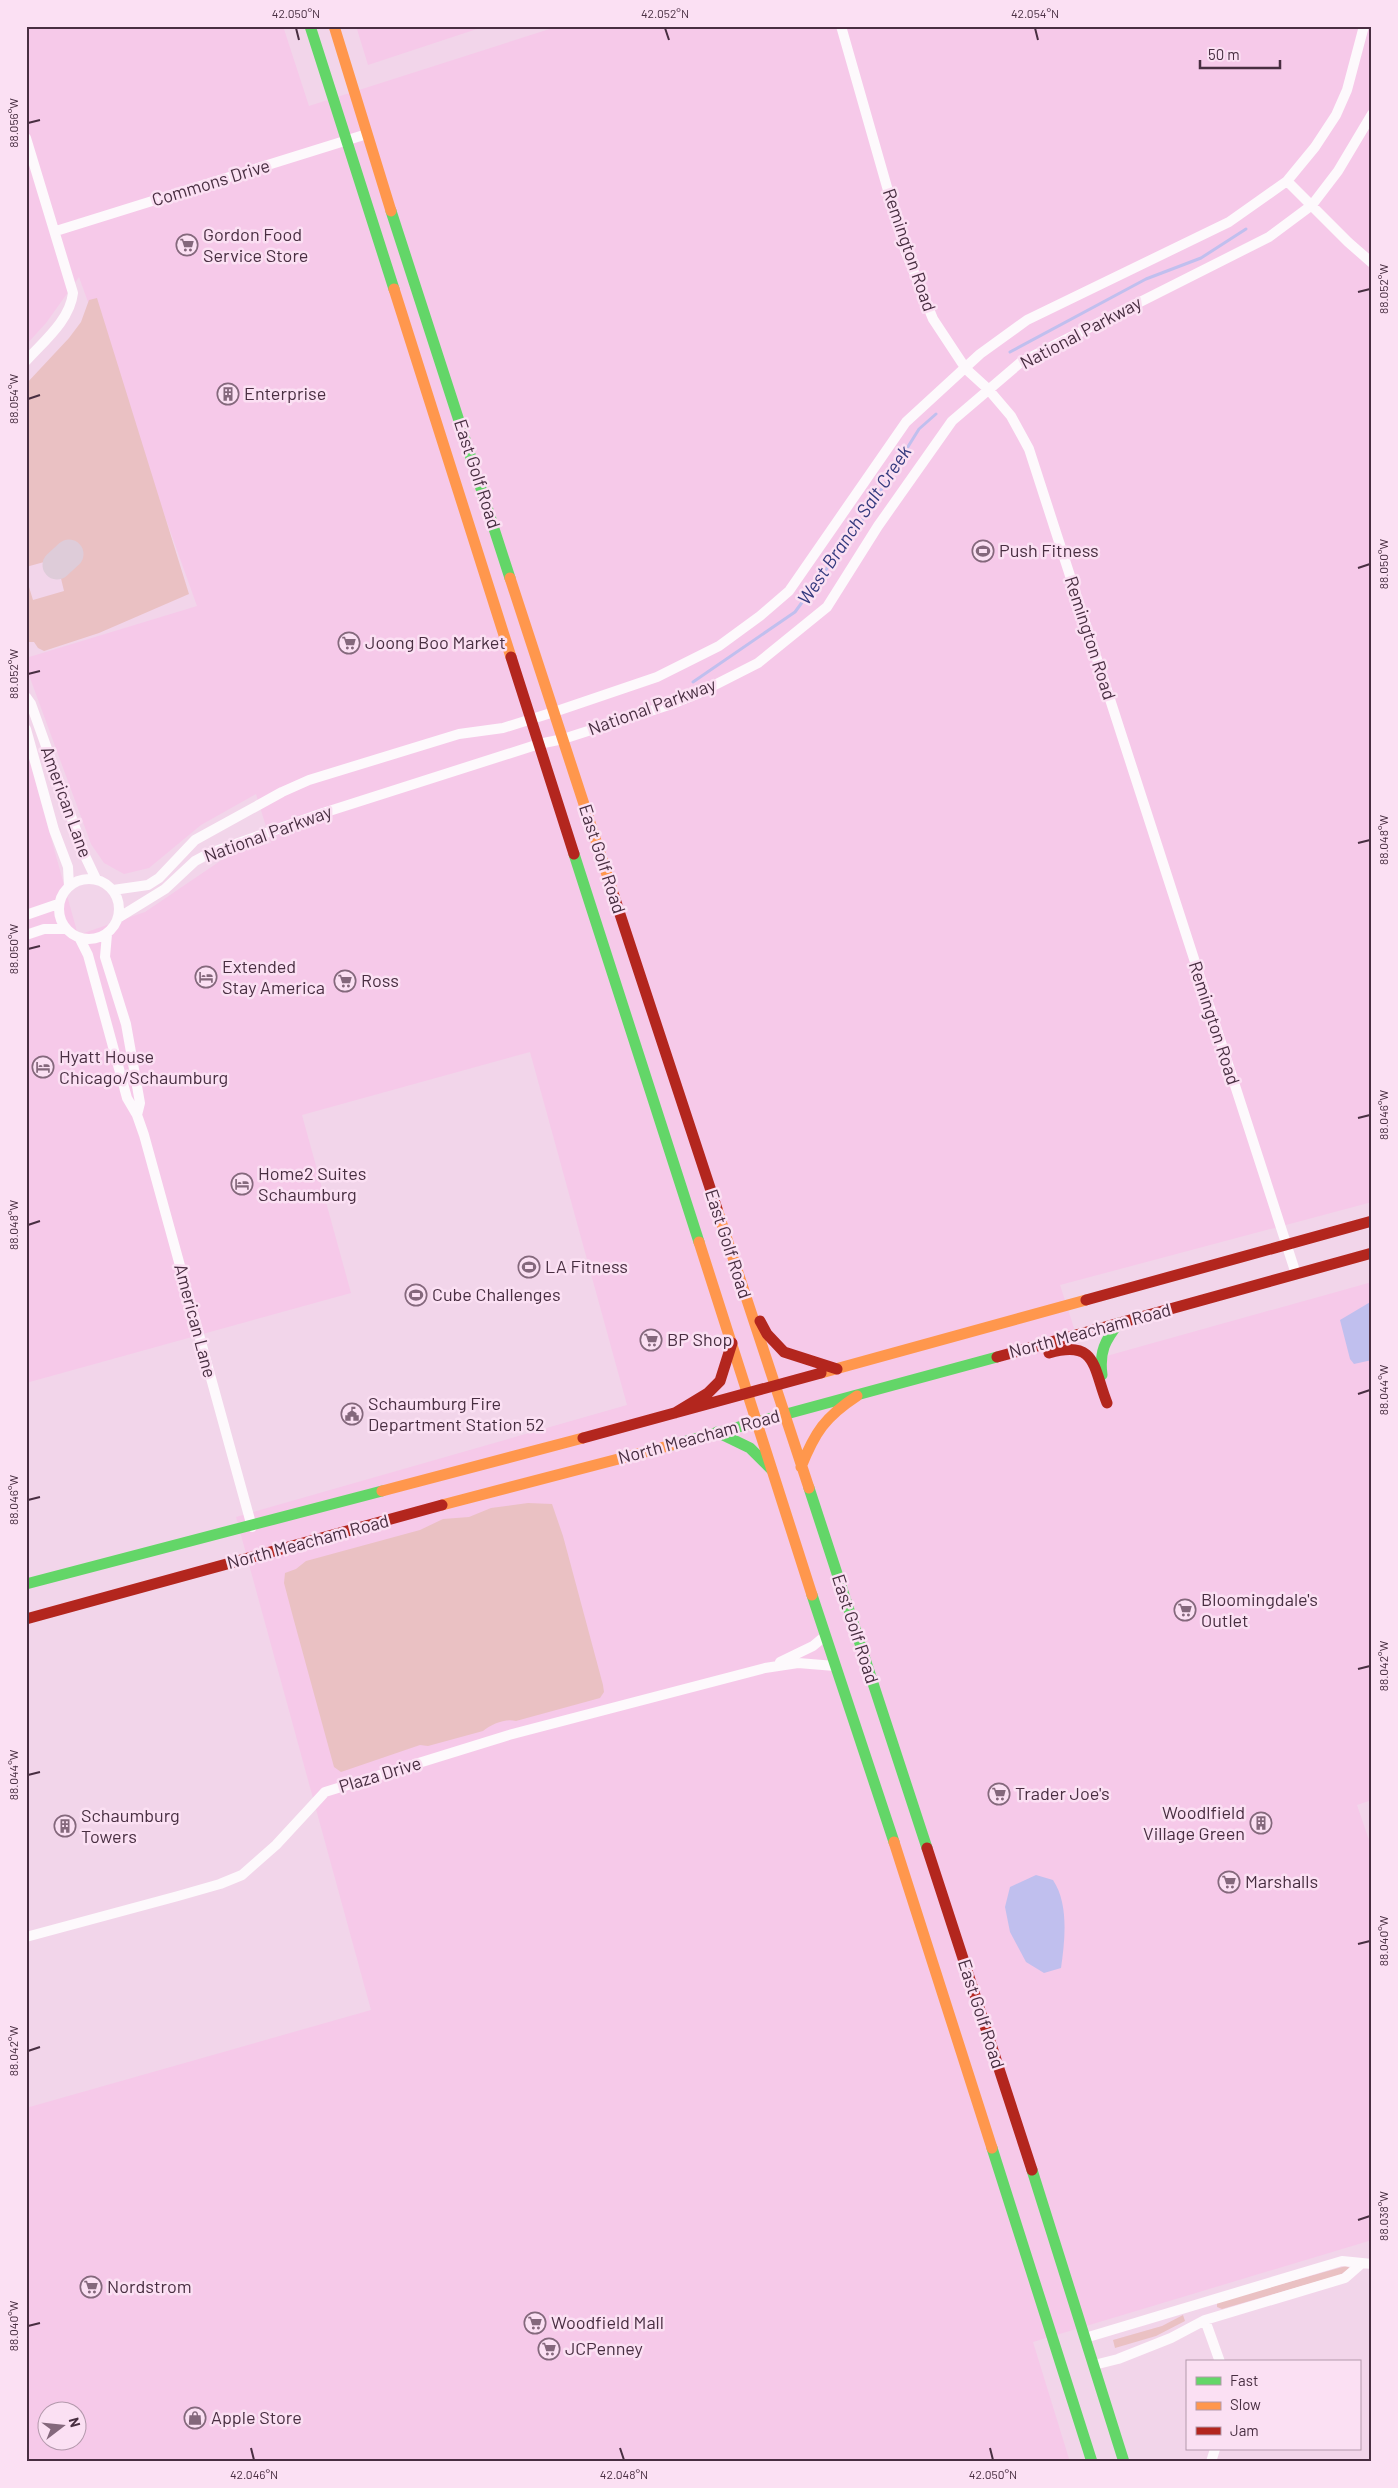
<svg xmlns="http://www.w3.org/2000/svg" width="1398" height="2488" viewBox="0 0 1398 2488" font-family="Barlow,sans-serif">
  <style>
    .built { fill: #f6c9e9; fill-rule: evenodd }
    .green { fill: #eac1c3 }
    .water { fill: #c0bfee }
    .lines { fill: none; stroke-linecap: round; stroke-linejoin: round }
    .stream { stroke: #c0bfee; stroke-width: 3 }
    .taxiway { stroke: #deccd9; stroke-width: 29 }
    .street { stroke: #fdf9fc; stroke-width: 10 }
    .fast { stroke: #63d668; stroke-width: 11 }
    .slow { stroke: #ff974d; stroke-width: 11 }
    .jam { stroke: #b3261e; stroke-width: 11 }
    .ticks { fill: none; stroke: #482e41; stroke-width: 2 }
    .labels { text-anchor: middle; stroke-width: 5; stroke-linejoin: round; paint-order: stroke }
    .street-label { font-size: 18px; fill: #482e41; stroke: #fbe0f3 }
    .poi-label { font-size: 18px; fill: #482e41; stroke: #fbe0f3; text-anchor: start }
    .water-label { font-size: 19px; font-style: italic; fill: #343a7e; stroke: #fbe0f3 }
    .neatline { fill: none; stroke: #482e41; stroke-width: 2 }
    .ticks-label { font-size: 12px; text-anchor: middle; fill: #482e41 }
  </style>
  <rect width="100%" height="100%" fill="#f2d5ea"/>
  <!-- built -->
  <path class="built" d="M26,26h257l26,80 250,-80h813v1176l-312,83 25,77 287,-80v518l-15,5 15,44v391l-339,102 37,120h-1044v-354l345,-98 -135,-493 391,-112 -97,-353 -228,63 49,178 -325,90v-635l52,187 67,-23 84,-57 42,-12 -15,-49 -55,31 -52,43 -25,6 -20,-11 -13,-19 -65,-177v-9l171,-52 -118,-329 -33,46 -20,22zM48,2410h30v30h-30z
    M356,26h130l-118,39z"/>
  <!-- green -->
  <path class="green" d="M97,298l92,296 -90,39 -55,18 -6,-3 -4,-6h-8v-54l3,-1 4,13 31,-9 -6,-25 12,-11 1,4 5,-2 -3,-11 -5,2 1,4 -12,12 -2,-5 -29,8v-183l43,-46 12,-16 8,-22z
    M528,1503l24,1 11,32 40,149 1,7 -4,6 -84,23c-10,-3 -25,3 -33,10l-55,15 -8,-1 -79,27 -7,-5 -41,-150 -9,-34 1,-10 11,-4 10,-8 114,-31 23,-11 26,-2 22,-9z
    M1346,2266l4,2 -10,7 -118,34 -5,-2v-5z
    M1183,2315l2,6 -29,15 -41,12 -2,-8 49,-14z"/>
  <!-- water -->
  <path class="water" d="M1372,1301v59l-18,4 -4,-5 -10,-39z
    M1036,1875l17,5c16,24 12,60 8,88l-17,5 -18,-11 -16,-30 -5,-25 5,-20z"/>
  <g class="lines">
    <!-- stream -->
    <path class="stream" d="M1010,352l136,-73 55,-21 45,-29
      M693,682l102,-70 68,-93 56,-90 17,-15"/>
    <!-- taxiway -->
    <path class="taxiway" d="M57,565l12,-11"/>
    <!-- street -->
    <path class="street" d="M841,26l64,224 28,69 33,50 22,20 23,27 18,33 267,825
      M26,138l47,155c-3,27 -29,48 -47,68
      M1287,181l61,61 24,21
      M56,231l311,-97
      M26,697l5,7 55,154 10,21
      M26,729l28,101 14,37 1,19
      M59 909a30 30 0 1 1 60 0a30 30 0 1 1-60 0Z
      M113,890l35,-5 11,-7 36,-38 87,-48 27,-12 150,-46 44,-6 51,-16 103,-35 62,-31 41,-30 29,-25 117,-169 74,-68 47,-34 202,-98 58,-41 28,-34 21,-32 11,-25 17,-64
      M26,915l32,-11
      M118,918l47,-29 30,-28 15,-8 113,-40 216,-69 24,-5 106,-34 30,-12 59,-30 69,-56 51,-81 74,-105 69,-59 248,-125 43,-32 26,-34 34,-57
      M107,934l-2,23 21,67 14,79 -3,12
      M26,935l18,-6h21
      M80,939l8,16 39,143 10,17 7,20 108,392
      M780,1662l33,-16 12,-10
      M26,1937l152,-41 42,-12 22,-9 34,-30 49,-53 184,-57 256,-67 33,-5 37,3
      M1205,2320l15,42
      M1085,2338l257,-77 30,3
      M1094,2365l24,-6 53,-21 34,-18 140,-42 16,-14
      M1211,2462l4,-13"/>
    <!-- fast -->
    <path class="fast" d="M310,26l84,263
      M391,211l119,367
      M574,854l125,388
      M1102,1375c-3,-23 3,-35 17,-52
      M717,1432l33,16 21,21
      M672,1445l325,-88
      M809,1488l118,360
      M26,1584l356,-93
      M812,1595l82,247
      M992,2148l100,314
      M1032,2170l92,292"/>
    <!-- slow -->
    <path class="slow" d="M334,26l57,185
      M394,289l117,368
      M510,578l104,318
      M717,1209l92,279
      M699,1242l113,353
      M821,1373l265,-73
      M801,1467c14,-35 24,-50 56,-71
      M382,1491l201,-53
      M442,1505l230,-60
      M894,1842l98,306"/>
    <!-- jam -->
    <path class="jam" d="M511,657l63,197
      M614,896l103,313
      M1086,1300l286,-79
      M760,1321l7,13 17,18 53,17
      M1049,1353c48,-14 44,15 58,50
      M997,1357l375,-104
      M675,1413l33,-20 12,-12 12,-38
      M583,1438l238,-65
      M26,1619l416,-114
      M927,1848l105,322"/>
  </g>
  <!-- ticks -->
  <path class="ticks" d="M296,28l3,12M665,28l4,12M1035,28l3,12M28,123l12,-3M1358,292l12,-3M28,399l12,-4M1358,568l12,-4M28,674l12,-3M1358,843l12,-3M28,949l12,-3M1358,1118l12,-3M28,1225l12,-4M1358,1394l12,-4M28,1500l12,-3M1358,1669l12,-3M28,1775l12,-3M1358,1944l12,-3M28,2051l12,-4M1358,2220l12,-4M28,2326l12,-3M251,2448l3,12M620,2448l4,12M990,2448l3,12"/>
  <!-- icons -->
  <defs>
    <g id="supermarket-ring" transform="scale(1.125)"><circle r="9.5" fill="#fbe0f3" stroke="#84687c" stroke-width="1.5"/><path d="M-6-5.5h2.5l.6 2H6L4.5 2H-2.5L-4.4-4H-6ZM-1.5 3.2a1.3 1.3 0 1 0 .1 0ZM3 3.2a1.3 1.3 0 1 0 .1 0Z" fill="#84687c"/></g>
    <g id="building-ring" transform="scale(1.125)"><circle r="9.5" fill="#fbe0f3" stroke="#84687c" stroke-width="1.5"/><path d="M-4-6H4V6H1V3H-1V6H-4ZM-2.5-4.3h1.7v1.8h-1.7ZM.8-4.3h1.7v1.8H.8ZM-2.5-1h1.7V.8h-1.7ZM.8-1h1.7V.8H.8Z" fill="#84687c"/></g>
    <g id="stadium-ring" transform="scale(1.125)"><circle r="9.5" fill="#fbe0f3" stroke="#84687c" stroke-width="1.5"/><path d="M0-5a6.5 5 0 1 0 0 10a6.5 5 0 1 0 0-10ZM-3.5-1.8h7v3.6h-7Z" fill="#84687c"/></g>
    <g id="hotel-ring" transform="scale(1.125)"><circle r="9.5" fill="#fbe0f3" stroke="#84687c" stroke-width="1.5"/><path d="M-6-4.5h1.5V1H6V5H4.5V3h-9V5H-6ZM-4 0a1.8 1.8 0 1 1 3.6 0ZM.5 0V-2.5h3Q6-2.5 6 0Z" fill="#84687c"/></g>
    <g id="civic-ring" transform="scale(1.125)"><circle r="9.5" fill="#fbe0f3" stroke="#84687c" stroke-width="1.5"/><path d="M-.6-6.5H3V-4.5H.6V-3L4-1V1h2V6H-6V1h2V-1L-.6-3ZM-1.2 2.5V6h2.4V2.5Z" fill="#84687c"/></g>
    <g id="shop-ring" transform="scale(1.125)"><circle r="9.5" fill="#fbe0f3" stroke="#84687c" stroke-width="1.5"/><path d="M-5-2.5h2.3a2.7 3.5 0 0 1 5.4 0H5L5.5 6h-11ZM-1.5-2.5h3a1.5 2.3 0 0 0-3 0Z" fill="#84687c"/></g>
  </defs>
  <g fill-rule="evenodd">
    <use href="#supermarket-ring" x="187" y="245"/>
    <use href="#building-ring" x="228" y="394"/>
    <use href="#stadium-ring" x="983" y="551"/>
    <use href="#supermarket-ring" x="349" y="643"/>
    <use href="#hotel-ring" x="206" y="977"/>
    <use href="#supermarket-ring" x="345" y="981"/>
    <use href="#hotel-ring" x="43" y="1067"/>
    <use href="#hotel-ring" x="242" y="1184"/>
    <use href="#stadium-ring" x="529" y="1267"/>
    <use href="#stadium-ring" x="416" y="1295"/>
    <use href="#supermarket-ring" x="651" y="1340"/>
    <use href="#civic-ring" x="352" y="1414"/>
    <use href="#supermarket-ring" x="1185" y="1610"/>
    <use href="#supermarket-ring" x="999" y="1794"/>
    <use href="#building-ring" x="1261" y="1823"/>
    <use href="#building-ring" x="65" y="1826"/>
    <use href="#supermarket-ring" x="1229" y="1882"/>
    <use href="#supermarket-ring" x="91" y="2287"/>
    <use href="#supermarket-ring" x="535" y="2323"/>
    <use href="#supermarket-ring" x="549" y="2349"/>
    <use href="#shop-ring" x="195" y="2418"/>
  </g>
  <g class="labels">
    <!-- street labels -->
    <g class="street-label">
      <text transform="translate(211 183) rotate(-17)" y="6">Commons Drive</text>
      <text transform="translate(909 250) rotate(71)" y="6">Remington Road</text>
      <text transform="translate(1081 333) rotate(-28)" y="6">National Parkway</text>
      <text transform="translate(477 474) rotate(72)" y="6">East Golf Road</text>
      <text transform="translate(1090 638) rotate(72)" y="6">Remington Road</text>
      <text transform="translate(652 707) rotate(-20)" y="6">National Parkway</text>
      <text transform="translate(66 802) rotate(70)" y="6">American Lane</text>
      <text transform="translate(268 834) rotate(-20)" y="6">National Parkway</text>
      <text transform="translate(602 859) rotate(72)" y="6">East Golf Road</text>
      <text transform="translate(1214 1023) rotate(72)" y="6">Remington Road</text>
      <text transform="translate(728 1244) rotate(72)" y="6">East Golf Road</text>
      <text transform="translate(195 1321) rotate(75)" y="6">American Lane</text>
      <text transform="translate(1090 1331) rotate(-15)" y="6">North Meacham Road</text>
      <text transform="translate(699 1437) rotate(-15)" y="6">North Meacham Road</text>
      <text transform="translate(308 1542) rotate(-15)" y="6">North Meacham Road</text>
      <text transform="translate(855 1629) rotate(72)" y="6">East Golf Road</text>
      <text transform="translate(380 1775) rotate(-17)" y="6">Plaza Drive</text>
      <text transform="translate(981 2014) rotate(72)" y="6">East Golf Road</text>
    </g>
    <!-- poi labels -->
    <g class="poi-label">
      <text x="203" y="241">Gordon Food<tspan x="203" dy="21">Service Store</tspan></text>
      <text x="244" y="400">Enterprise</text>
      <text x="999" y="557">Push Fitness</text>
      <text x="365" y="649">Joong Boo Market</text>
      <text x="222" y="973">Extended<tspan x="222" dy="21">Stay America</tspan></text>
      <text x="361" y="987">Ross</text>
      <text x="59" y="1063">Hyatt House<tspan x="59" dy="21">Chicago/Schaumburg</tspan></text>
      <text x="258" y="1180">Home2 Suites<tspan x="258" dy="21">Schaumburg</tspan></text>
      <text x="545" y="1273">LA Fitness</text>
      <text x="432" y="1301">Cube Challenges</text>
      <text x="667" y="1346">BP Shop</text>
      <text x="368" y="1410">Schaumburg Fire<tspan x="368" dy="21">Department Station 52</tspan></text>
      <text x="1201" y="1606">Bloomingdale's<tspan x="1201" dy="21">Outlet</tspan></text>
      <text x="1015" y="1800">Trader Joe's</text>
      <text x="1245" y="1819" text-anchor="end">Woodlfield<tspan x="1245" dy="21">Village Green</tspan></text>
      <text x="81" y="1822">Schaumburg<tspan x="81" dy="21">Towers</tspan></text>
      <text x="1245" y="1888">Marshalls</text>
      <text x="107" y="2293">Nordstrom</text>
      <text x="551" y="2329">Woodfield Mall</text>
      <text x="565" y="2355">JCPenney</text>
      <text x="211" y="2424">Apple Store</text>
    </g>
    <!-- water labels -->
    <g class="water-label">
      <text transform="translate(854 525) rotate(-56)" y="7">West Branch Salt Creek</text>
    </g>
  </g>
  <!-- border -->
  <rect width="1398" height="2488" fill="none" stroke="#fbe0f3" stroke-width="55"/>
  <!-- legend -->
  <rect x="1186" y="2360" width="175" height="90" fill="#fbe0f3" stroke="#b399ac"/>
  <rect x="1196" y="2377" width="25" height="8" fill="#63d668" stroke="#b399ac"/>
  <text x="1230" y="2386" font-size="15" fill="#482e41">Fast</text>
  <rect x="1196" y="2402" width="25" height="8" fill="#ff974d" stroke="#b399ac"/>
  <text x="1230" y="2410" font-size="15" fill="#482e41">Slow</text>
  <rect x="1196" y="2427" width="25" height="8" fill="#b3261e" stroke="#b399ac"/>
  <text x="1230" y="2436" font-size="15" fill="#482e41">Jam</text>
  <!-- north arrow -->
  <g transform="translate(62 2426) rotate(74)"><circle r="24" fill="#fbe0f3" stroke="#b399ac"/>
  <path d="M0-4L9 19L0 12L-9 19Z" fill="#84687c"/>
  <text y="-8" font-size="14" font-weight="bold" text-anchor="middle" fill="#482e41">N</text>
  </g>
  <!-- scale -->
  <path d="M1200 60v8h80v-8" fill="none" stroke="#482e41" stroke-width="2.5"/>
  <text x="1208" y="60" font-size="15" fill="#482e41" stroke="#fbe0f3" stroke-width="4" paint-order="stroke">50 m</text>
  <rect x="28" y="28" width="1342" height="2432" class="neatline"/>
  <g class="ticks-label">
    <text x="296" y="18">42.050°N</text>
    <text x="665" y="18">42.052°N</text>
    <text x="1035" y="18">42.054°N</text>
    <text transform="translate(14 123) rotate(-90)" y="4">88.056°W</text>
    <text transform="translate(1384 289) rotate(-90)" y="4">88.052°W</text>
    <text transform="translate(14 399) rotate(-90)" y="4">88.054°W</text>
    <text transform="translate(1384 564) rotate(-90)" y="4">88.050°W</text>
    <text transform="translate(14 674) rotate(-90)" y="4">88.052°W</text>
    <text transform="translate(1384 840) rotate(-90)" y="4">88.048°W</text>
    <text transform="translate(14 949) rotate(-90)" y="4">88.050°W</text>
    <text transform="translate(1384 1115) rotate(-90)" y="4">88.046°W</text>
    <text transform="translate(14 1225) rotate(-90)" y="4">88.048°W</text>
    <text transform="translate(1384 1390) rotate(-90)" y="4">88.044°W</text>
    <text transform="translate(14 1500) rotate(-90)" y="4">88.046°W</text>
    <text transform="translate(1384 1666) rotate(-90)" y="4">88.042°W</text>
    <text transform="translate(14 1775) rotate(-90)" y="4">88.044°W</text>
    <text transform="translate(1384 1941) rotate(-90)" y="4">88.040°W</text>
    <text transform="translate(14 2051) rotate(-90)" y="4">88.042°W</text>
    <text transform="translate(1384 2216) rotate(-90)" y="4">88.038°W</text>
    <text transform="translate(14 2326) rotate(-90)" y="4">88.040°W</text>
    <text x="254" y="2479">42.046°N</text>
    <text x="624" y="2479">42.048°N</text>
    <text x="993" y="2479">42.050°N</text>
  </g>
</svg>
